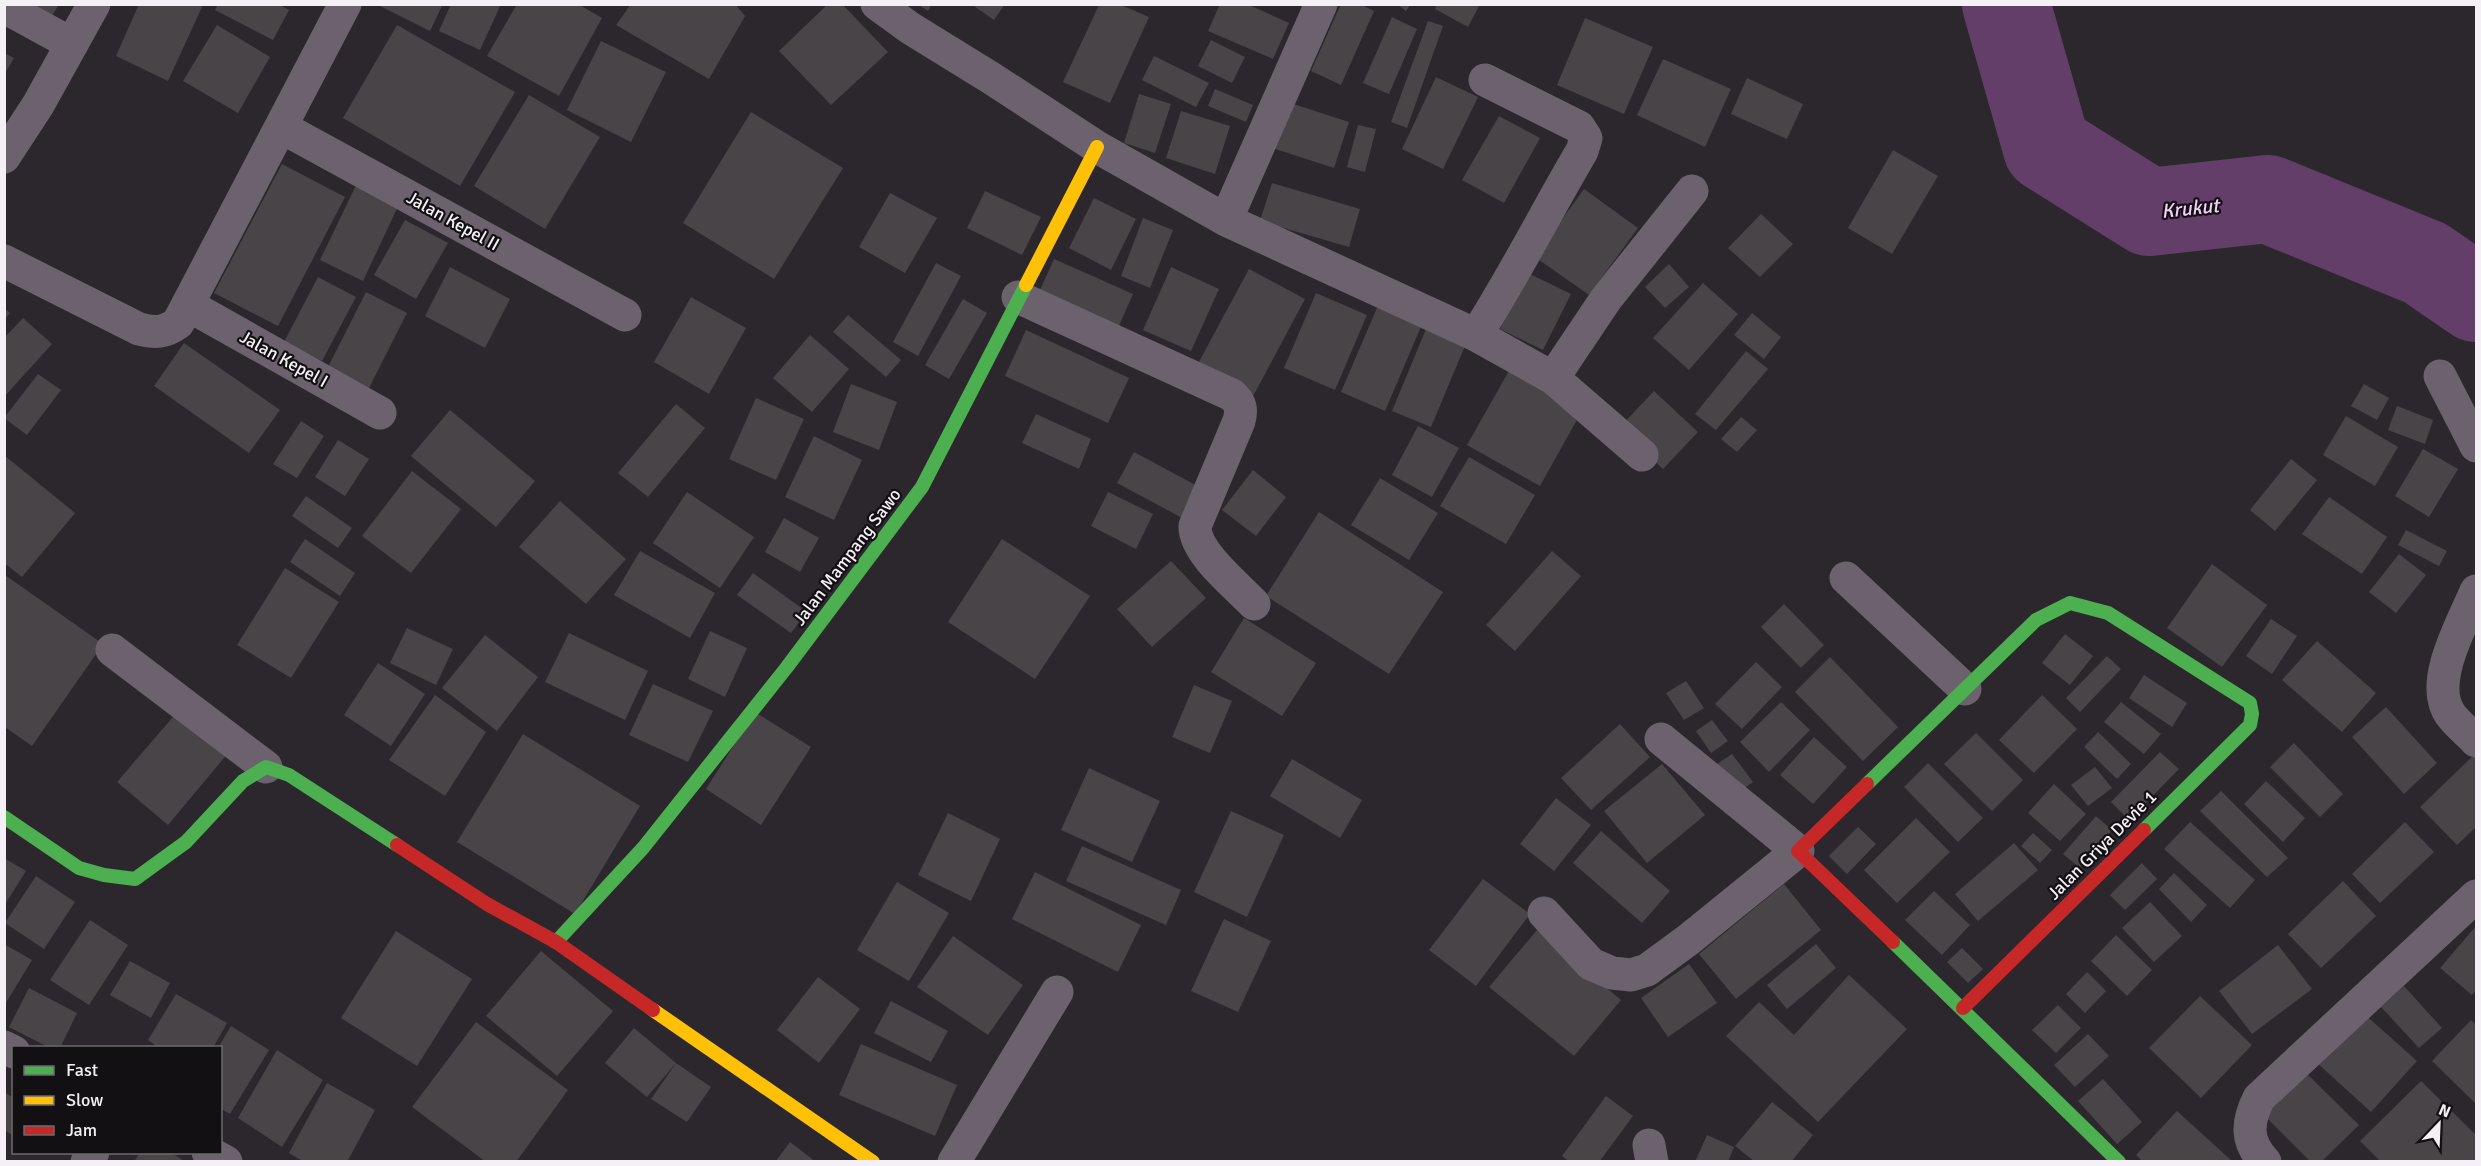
<svg xmlns="http://www.w3.org/2000/svg" width="2481" height="1166" viewBox="0 0 2481 1166" font-family="Signika,sans-serif">
  <style>
    .lines { fill: none; stroke-linecap: round; stroke-linejoin: round }
    .river { stroke: #623e68; stroke-width: 88 }
    .building { fill: #484448 }
    .street { stroke: #6c626e; stroke-width: 33 }
    .fast { stroke: #4caf50; stroke-width: 14 }
    .slow { stroke: #ffc107; stroke-width: 14 }
    .jam { stroke: #c62828; stroke-width: 14 }
    .labels { text-anchor: middle; stroke-width: 4.5; stroke-linejoin: round; paint-order: stroke }
    .street-label { font-size: 18px; fill: #f5eff6; stroke: #131014 }
    .water-label { font-size: 20px; font-style: italic; fill: #f3cef9; stroke: #131014 }
  </style>
  <rect width="100%" height="100%" fill="#2c272d"/>
  <g class="lines">
    <!-- river -->
    <path class="river" d="M2006,4l41,144 102,64 119,-13 157,64 51,35"/>
  </g>
  <!-- building -->
  <path class="building" d="M31,4h28l-7,12z
    M139,4h58l5,3 -34,74 -52,-25z
    M218,4h60l11,6 -16,30 -58,-30z
    M376,4h67l-13,27z
    M451,4h50l-21,46 -41,-19z
    M517,4h61l24,14 -43,78 -72,-40z
    M631,4h104l10,12 -36,63 -93,-54z
    M828,4h14l46,48 -57,53 -52,-54z
    M917,4h15l-4,7z
    M971,4h34l-11,16z
    M1220,4h27l42,19 -16,36 -65,-28z
    M1341,4h19l14,7 -33,74 -30,-14z
    M1397,4h14l-5,7z
    M1437,4h43l-12,23 -33,-18z
    M1099,5h22l28,12 -39,86 -47,-21z
    M1392,17l25,12 -28,65 -26,-11z
    M1585,18l68,29 -29,67 -67,-29z
    M1428,21l15,5 -36,102 -16,-6z
    M217,25l53,32 -32,56 -55,-32z
    M397,25l118,67 -55,94 -117,-68z
    M1211,40l34,17 -13,26 -34,-17z
    M601,41l65,31 -35,70 -64,-32z
    M4,53l10,5 -10,17z
    M1154,56l55,27 -13,24 -54,-27z
    M1663,59l68,30 -26,58 -68,-32z
    M1436,77l42,20 -35,72 -41,-20z
    M1747,78l56,26 -16,35 -56,-25z
    M1215,89l38,16 -7,17 -38,-16z
    M1139,94l32,10 -16,49 -31,-10z
    M529,95l71,42 -55,92 -71,-43z
    M1281,100l68,22 -15,46 -68,-22z
    M1181,111l49,15 -15,48 -49,-16z
    M751,112l92,56 -69,111 -91,-56z
    M1499,116l41,22 -36,65 -42,-23z
    M1358,125l18,4 -11,43 -18,-5z
    M1893,150l45,26 -46,78 -44,-26z
    M282,164l63,33 -67,129 -64,-33z
    M359,179l42,21 -38,81 -43,-21z
    M1272,183l88,26 -11,38 -89,-26z
    M1584,189l54,39 -49,67 -54,-38z
    M985,191l56,26 -19,38 -55,-27z
    M890,193l47,25 -32,55 -46,-26z
    M1094,198l42,21 -25,51 -42,-22z
    M1761,214l32,30 -33,33 -32,-29z
    M1143,218l30,12 -23,58 -29,-12z
    M405,220l43,23 -32,56 -42,-24z
    M1054,259l79,35 -19,43 -79,-36z
    M936,263l25,13 -43,80 -25,-14z
    M1669,264l20,23 -24,21 -20,-21z
    M450,267l60,32 -25,49 -60,-32z
    M1171,267l48,22 -28,62 -48,-21z
    M1249,269l56,30 -55,103 -56,-31z
    M1528,273l43,21 -28,56 -43,-21z
    M318,277l38,20 -34,64 -38,-19z
    M1703,283l35,31 -49,56 -36,-32z
    M366,292l41,21 -38,75 -41,-21z
    M1316,293l51,22 -32,75 -51,-22z
    M691,297l55,31 -37,66 -55,-32z
    M963,299l24,14 -38,66 -24,-14z
    M1379,303l44,19 -38,89 -44,-19z
    M4,308l6,5 -6,7z
    M1752,313l29,24 -17,22 -30,-24z
    M848,315l53,45 -15,17 -53,-45z
    M23,318l29,26 -48,53v-59z
    M1426,329l39,17 -34,81 -39,-16z
    M1026,330l103,48 -21,45 -103,-47z
    M810,335l39,34 -37,43 -39,-34z
    M184,343l96,67 -31,43 -95,-67z
    M1746,351l22,18 -52,61 -21,-16z
    M1510,369l73,40 -43,77 -73,-41z
    M38,374l23,16 -34,45 -23,-17z
    M851,384l46,18 -18,48 -46,-18z
    M2364,384l25,14 -12,22 -26,-14z
    M1654,391l44,41 -35,37 -44,-41z
    M756,398l48,21 -28,61 -47,-21z
    M676,404l29,24 -57,69 -30,-24z
    M2397,406l36,14 -8,24 -37,-14z
    M450,410l85,71 -39,46 -85,-71z
    M1036,414l55,25 -12,30 -57,-26z
    M2346,416l52,31 -23,39 -52,-31z
    M1741,417l16,13 -20,22 -16,-13z
    M301,421l23,15 -27,42 -24,-14z
    M1418,426l41,22 -27,49 -40,-22z
    M814,436l48,24 -28,60 -49,-23z
    M338,440l31,19 -24,37 -30,-19z
    M2423,449l35,20 -29,48 -34,-21z
    M1134,452l69,37 -17,31 -69,-37z
    M4,455l71,58 -53,64 -18,-14z
    M1469,457l66,38 -29,49 -66,-38z
    M2291,459l26,21 -42,51 -25,-21z
    M1253,470l33,27 -30,39 -34,-26z
    M412,471l49,38 -50,64 -49,-37z
    M1380,478l58,35 -29,47 -58,-35z
    M687,492l67,45 -34,51 -67,-45z
    M1108,492l45,22 -17,35 -45,-23z
    M306,496l46,32 -14,20 -46,-32z
    M2329,497l58,40 -25,37 -60,-40z
    M560,501l66,58 -40,45 -67,-57z
    M1319,512l124,80 -54,82 -123,-78z
    M784,518l35,20 -19,34 -35,-20z
    M2406,530l41,21 -8,15 -41,-21z
    M305,539l50,34 -15,23 -50,-34z
    M1002,539l88,57 -55,83 -87,-57z
    M640,551l75,42 -25,45 -76,-43z
    M1552,551l29,25 -66,75 -29,-26z
    M2399,554l27,21 -30,38 -27,-21z
    M1171,561l35,37 -54,49 -35,-38z
    M2212,564l55,41 -45,62 -55,-39z
    M285,568l54,34 -48,76 -54,-33z
    M753,573l54,39 -16,21 -54,-38z
    M5,575l98,69 -71,102 -27,-19z
    M1784,604l40,41 -23,23 -40,-41z
    M1244,618l72,45 -34,53 -71,-44z
    M2271,619l26,17 -25,38 -26,-18z
    M407,628l46,21 -17,36 -46,-22z
    M710,631l37,17 -22,49 -37,-18z
    M569,633l79,38 -23,49 -80,-38z
    M2065,634l28,22 -23,29 -28,-22z
    M485,635l53,42 -41,54 -55,-43z
    M2317,641l59,52 -34,39 -60,-52z
    M2107,656l14,13 -41,43 -14,-14z
    M1830,657l68,70 -35,34 -68,-69z
    M1756,662l26,25 -40,42 -27,-25z
    M378,663l47,31 -34,52 -47,-31z
    M2144,675l43,28 -15,24 -43,-29z
    M1686,681l18,27 -20,12 -18,-27z
    M653,684l60,27 -25,51 -59,-27z
    M1194,685l38,16 -22,52 -38,-16z
    M435,695l51,37 -41,64 -56,-36z
    M2042,695l35,34 -43,44 -35,-33z
    M1781,702l29,28 -41,42 -29,-30z
    M2121,702l40,32 -17,20 -40,-32z
    M2386,707l51,56 -33,31 -52,-57z
    M179,710l50,42 -61,73 -51,-43z
    M755,712l56,35 -50,78 -55,-36z
    M1712,720l16,21 -17,12 -15,-22z
    M1620,724l30,33 -59,53 -30,-32z
    M2098,732l33,32 -14,15 -33,-32z
    M1976,733l47,47 -31,31 -48,-47z
    M523,734l117,72 -65,108 -118,-72z
    M1814,737l33,30 -34,37 -33,-29z
    M2294,743l49,51 -23,23 -50,-50z
    M2160,752l19,17 -50,51 -18,-18z
    M2476,753v74l-19,18 -37,-38z
    M1732,754l21,28 -15,11 -21,-29z
    M1292,759l70,41 -22,38 -70,-42z
    M1928,763l55,55 -25,24 -54,-55z
    M1662,764l43,51 -58,48 -43,-52z
    M2095,767l17,21 -24,18 -17,-21z
    M1089,768l71,33 -28,61 -71,-32z
    M2266,781l39,37 -22,24 -39,-38z
    M2054,784l32,30 -26,27 -32,-28z
    M2221,791l67,67 -21,19 -67,-66z
    M1556,798l35,27 -37,46 -34,-27z
    M1231,811l53,24 -37,82 -53,-25z
    M948,813l52,26 -29,62 -53,-26z
    M2096,816l16,14 -32,38 -17,-14z
    M1916,818l34,34 -53,51 -33,-33z
    M2190,822l65,58 -25,28 -66,-59z
    M2405,822l29,30 -54,51 -28,-29z
    M1858,827l18,17 -29,30 -18,-18z
    M1601,831l69,60 -28,32 -69,-60z
    M2033,833l19,17 -12,13 -19,-17z
    M2014,843l24,27 -60,51 -23,-27z
    M1082,846l99,44 -15,35 -100,-44z
    M4,858l22,13 -22,35z
    M2142,863l15,16 -32,31 -15,-15z
    M1035,872l106,53 -23,47 -106,-53z
    M2174,873l33,32 -16,17 -32,-33z
    M36,876l39,26 -31,47 -39,-26z
    M1483,879l47,35 -54,72 -47,-36z
    M2343,881l33,35 -55,52 -33,-34z
    M897,882l52,31 -40,68 -52,-31z
    M1784,884l37,46 -85,69 -37,-45z
    M1934,891l36,34 -28,30 -37,-35z
    M2150,902l32,34 -28,26 -32,-34z
    M1224,919l47,22 -33,71 -47,-21z
    M90,920l38,25 -39,60 -39,-25z
    M2476,926v64l-4,5 -32,-27z
    M1537,930l84,70 -47,56 -85,-69z
    M396,931l76,48 -55,87 -76,-48z
    M2116,935l36,35 -25,26 -36,-35z
    M953,936l70,49 -35,50 -71,-48z
    M4,944l28,16 -28,46z
    M1816,944l20,24 -49,41 -20,-24z
    M2278,945l34,44 -60,45 -33,-43z
    M1962,948l21,21 -15,14 -21,-21z
    M541,951l72,60 -56,65 -71,-60z
    M130,961l40,22 -19,35 -41,-23z
    M1689,964l28,39 -49,34 -27,-39z
    M2087,972l19,19 -21,22 -19,-19z
    M1849,975l58,54 -89,93 -92,-86 33,-34 35,33z
    M818,977l42,32 -41,54 -42,-33z
    M2404,986l38,42 -23,20 -38,-41z
    M29,988l48,25 -17,35h-10l-41,-21z
    M176,994l51,29 -14,25h-54l-11,-8z
    M2200,996l52,49 -51,53 -52,-50z
    M891,1001l57,30 -17,31 -57,-29z
    M2058,1005l23,23 -25,25 -24,-23z
    M2362,1012l55,49 -46,51 -55,-50z
    M2471,1020l5,5v79l-44,-43z
    M476,1022l92,68 -52,72h-30l-74,-55z
    M231,1026l38,24 -39,64 -10,-6v-60h-2z
    M634,1028l42,35 35,24 -24,35 -36,-23 25,-36 -29,34 -42,-34z
    M2088,1034l21,22 -34,31 -21,-22z
    M861,1044l96,41 -22,51 -96,-41z
    M277,1050l46,30 -41,67 -44,-29z
    M2300,1067l59,58 -38,37h-10l-53,-53z
    M2103,1079l39,43 -25,22 -39,-43z
    M2421,1081l55,54v27h-95l-21,-21z
    M327,1083l48,27 -28,52h-43l-15,-9z
    M4,1092l10,6v38l-10,-6z
    M1606,1096l27,20 -34,46h-29l-8,-6z
    M1772,1102l41,33 -22,27h-36l-20,-16z
    M2177,1111l56,51h-90l-7,-7z
    M1707,1135l27,12 -6,15h-33z
    M790,1142l26,20h-41z
    M140,1152h31l14,10h-51z"/>
  <g class="lines">
    <!-- street -->
    <path class="street" d="M877,4l33,24 81,50 106,69 129,73 250,115 77,43 89,77
      M4,7l68,37
      M281,127l344,188
      M4,157l34,-52 56,-101
      M1226,220l95,-216
      M4,261l135,68c16,4 25,4 39,-6l167,-319
      M1018,297l214,98c9,8 10,15 7,26l-44,105c-1,26 41,59 59,78
      M188,305l192,108
      M1476,335c38,-59 70,-123 106,-184l4,-13 -7,-11 -94,-47
      M2440,376l36,70
      M1553,378l53,-79 86,-108
      M1846,578l119,111
      M2476,591c-13,32 -48,91 -26,123 7,10 18,18 26,27
      M112,650l154,117
      M1544,913l47,51 21,9 19,2 16,-5 41,-30 110,-89 -137,-112
      M4,1047l10,5
      M1649,1145l3,17
      M208,1152l18,10
      M87,1162l6,-10
      M954,1162l103,-170
      M2265,1162c-20,-21 -18,-40 -6,-64l217,-202"/>
    <!-- fast -->
    <path class="fast" d="M1867,784l169,-164 34,-17 38,10 142,90 2,11 -2,11 -106,105
      M4,817l75,51 25,7 31,4 51,-37 57,-61 23,-14 23,8 108,70
      M556,942l87,-94 144,-181 135,-180 104,-202
      M1893,942l226,220"/>
    <!-- slow -->
    <path class="slow" d="M1026,285l71,-138
      M653,1010l220,152"/>
    <!-- jam -->
    <path class="jam" d="M1867,784l-69,67 95,91
      M397,845l90,59 69,38 97,68
      M1963,1008l181,-178"/>
  </g>
  <g class="labels">
    <!-- street labels -->
    <g class="street-label">
      <text transform="translate(453 221) rotate(29)" y="6">Jalan Kepel II</text>
      <text transform="translate(284 359) rotate(29)" y="6">Jalan Kepel I</text>
      <text transform="translate(847 557) rotate(-53)" y="6">Jalan Mampang Sawo</text>
      <text transform="translate(2102 845) rotate(-45)" y="6">Jalan Griya Devie 1</text>
    </g>
    <!-- water labels -->
    <g class="water-label">
      <text transform="translate(2190 208) rotate(-6)" y="7">Krukut</text>
    </g>
  </g>
  <!-- border -->
  <rect width="2481" height="1166" fill="none" stroke="#f5eff6" stroke-width="12"/>
  <!-- legend -->
  <rect x="12" y="1046" width="210" height="108" fill="#131014" stroke="#6d696e" stroke-width="1.5"/>
  <rect x="24" y="1066" width="30" height="9" fill="#4caf50" stroke="#6d696e" stroke-width="1.5"/>
  <text x="66" y="1076" font-size="18" fill="#f5eff6">Fast</text>
  <rect x="24" y="1096" width="30" height="9" fill="#ffc107" stroke="#6d696e" stroke-width="1.5"/>
  <text x="66" y="1106" font-size="18" fill="#f5eff6">Slow</text>
  <rect x="24" y="1126" width="30" height="9" fill="#c62828" stroke="#6d696e" stroke-width="1.5"/>
  <text x="66" y="1136" font-size="18" fill="#f5eff6">Jam</text>
  <!-- north arrow -->
  <g transform="translate(2439 1124) rotate(23)" stroke="#131014" stroke-width="4.5" paint-order="stroke">
  <path d="M0-4.5L10 22L0 15L-10 22Z" fill="#f5eff6"/>
  <text y="-9" font-size="16" font-weight="bold" text-anchor="middle" fill="#f5eff6">N</text>
  </g>
</svg>
